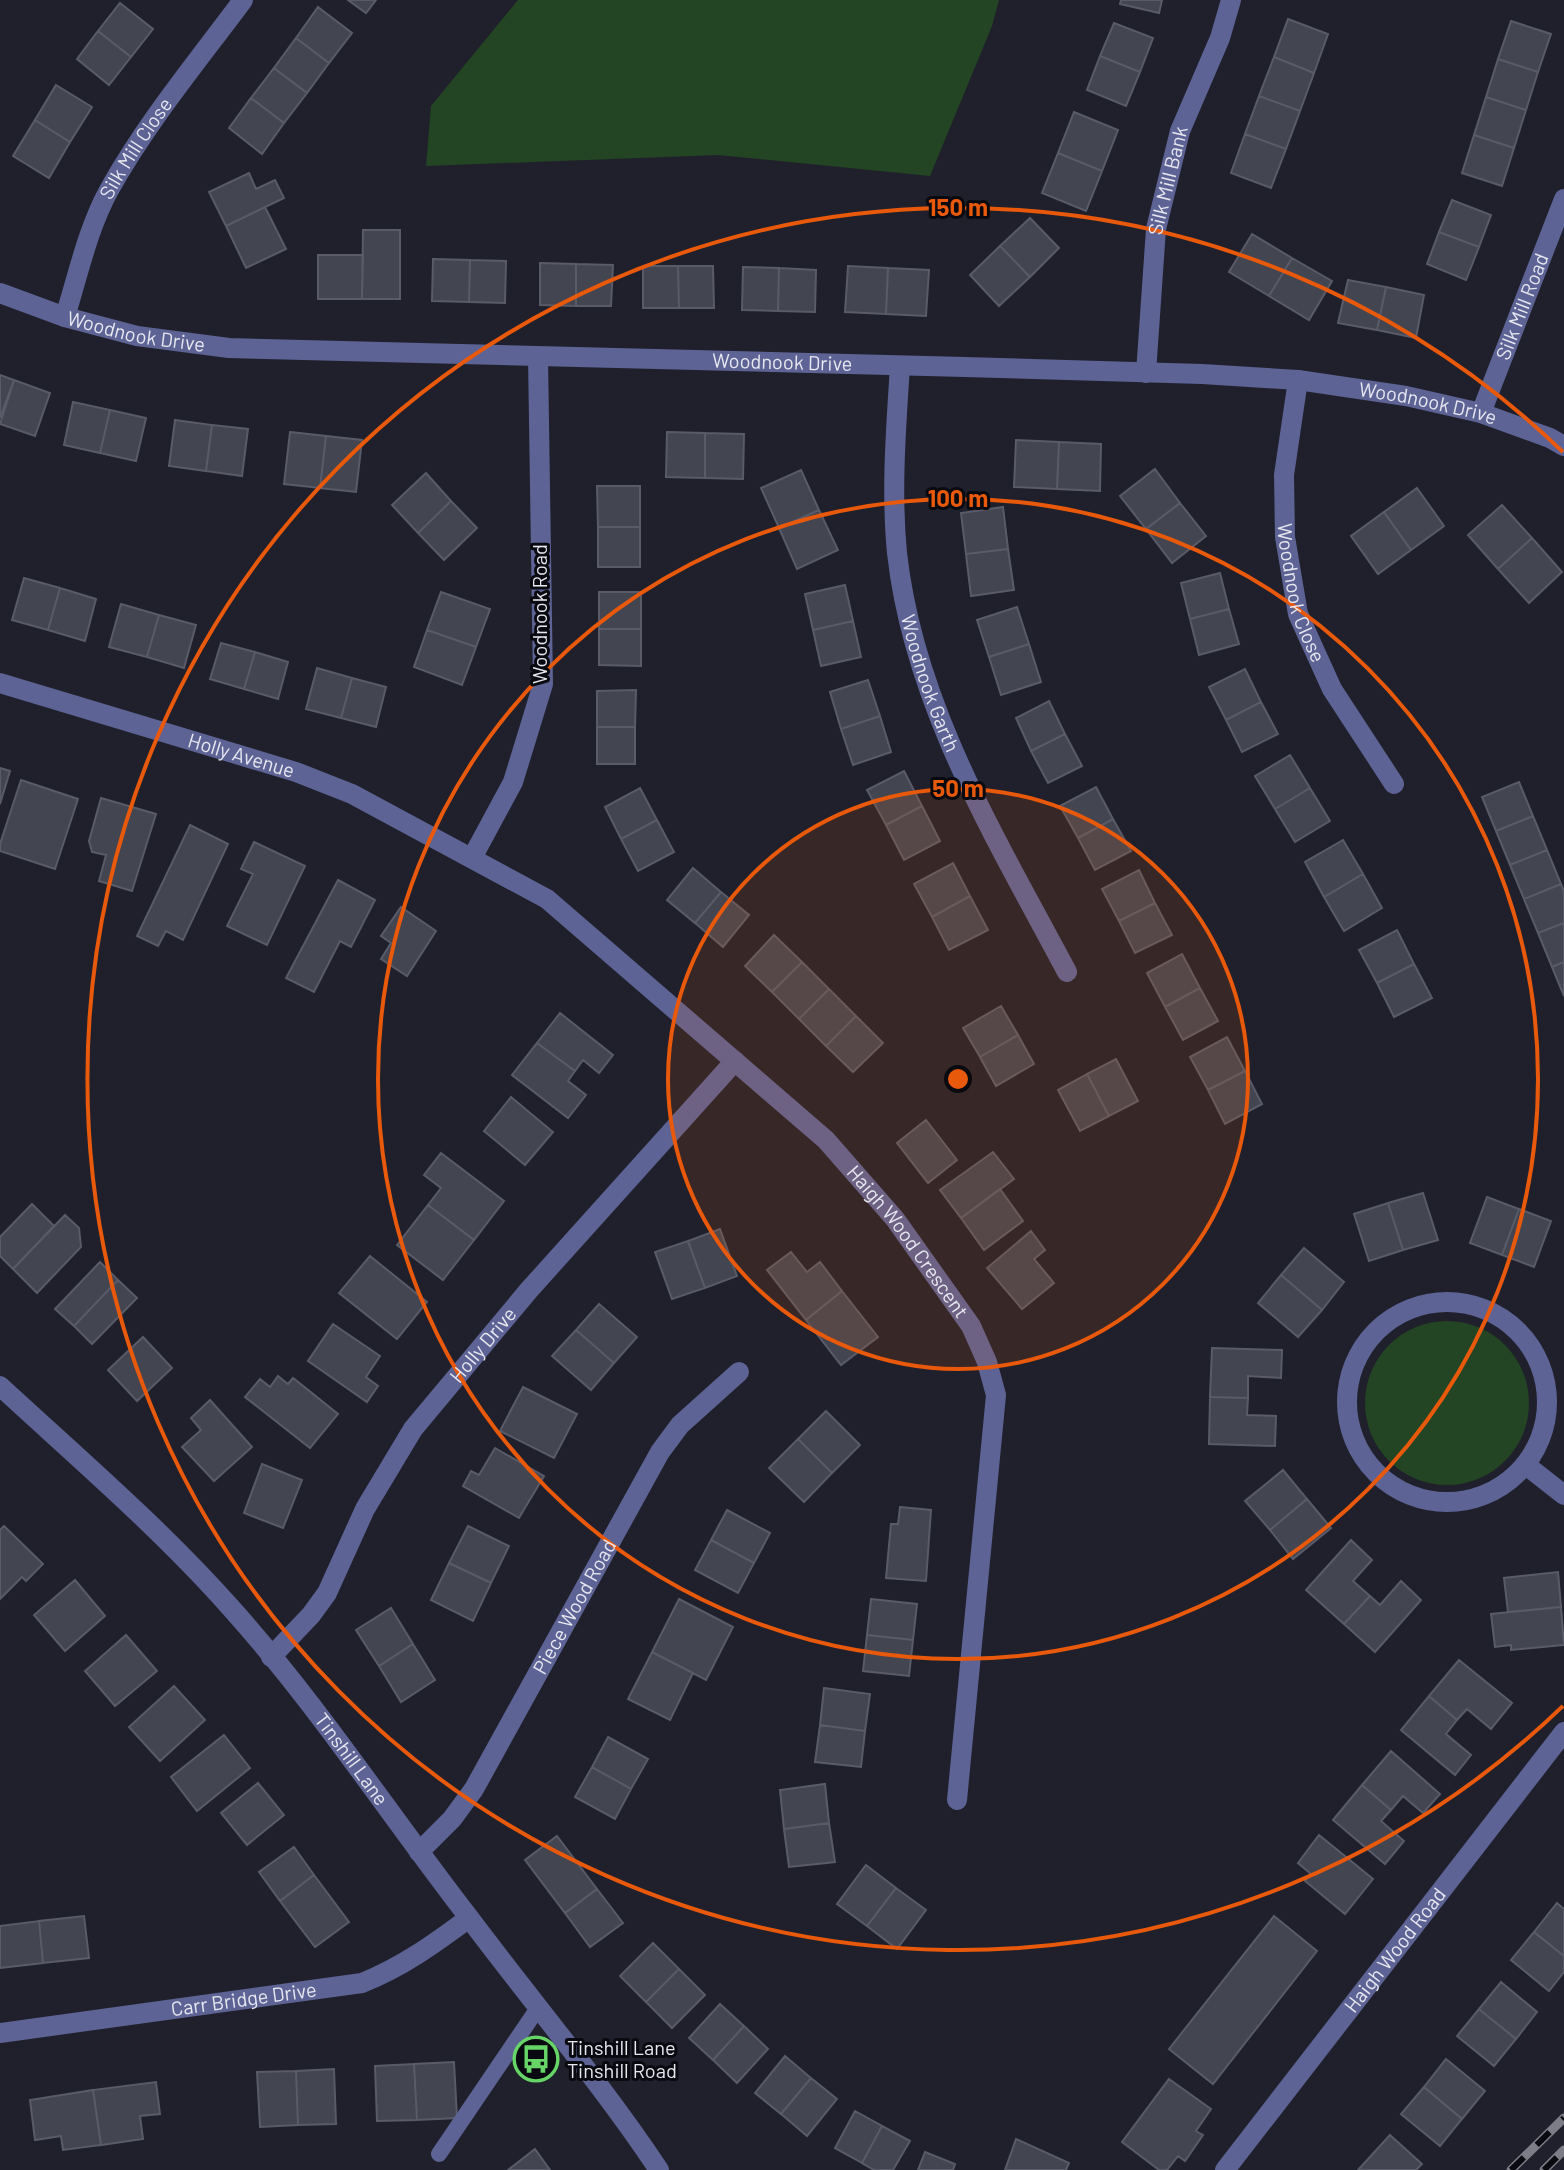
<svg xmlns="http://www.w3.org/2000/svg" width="1564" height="2170" viewBox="0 0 1564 2170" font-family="Barlow,sans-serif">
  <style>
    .green { fill: #234523 }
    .building { fill: #434551; stroke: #595b68; stroke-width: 2 }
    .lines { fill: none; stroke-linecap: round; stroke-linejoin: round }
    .service { stroke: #5d6394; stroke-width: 16 }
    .minor { stroke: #5d6394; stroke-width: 20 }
    .rail-casing { stroke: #7c7d86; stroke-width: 9 }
    .rail { stroke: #090a0f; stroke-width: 6; stroke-dasharray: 18; stroke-linecap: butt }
    .ring { fill: none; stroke: #e8590c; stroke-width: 4 }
    .labels { text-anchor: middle; stroke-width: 6; stroke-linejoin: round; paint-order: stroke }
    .street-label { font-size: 20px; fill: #e6e7ef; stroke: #090a0f }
    .poi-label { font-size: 20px; fill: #e6e7ef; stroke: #090a0f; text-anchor: start }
    .centre { fill: #e8590c; stroke: #090a0f; stroke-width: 4 }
    .ring-label { font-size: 24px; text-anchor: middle; font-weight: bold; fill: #e8590c; stroke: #090a0f; stroke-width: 6; stroke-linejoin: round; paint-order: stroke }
  </style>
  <rect width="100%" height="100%" fill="#1f202b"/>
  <!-- green -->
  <path class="green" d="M518,0h481l-7,26 -62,150 -212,-21 -292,11 5,-60z
    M1365 1403a82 82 0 1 1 164 0a82 82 0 1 1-164 0Z"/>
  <!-- building -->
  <path class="building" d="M348,0h28l-10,13z
    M1121,0h41l-3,13 -39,-9z
    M120,3l33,26 -22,28 -33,-26z
    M318,7l34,26 -23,30 -33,-25z
    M1288,19l40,15 -14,39 -40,-16z
    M1511,21l40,13 -13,38 -40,-13z
    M1114,23l39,15 -13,34 -40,-16z
    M98,31l33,26 -22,28 -32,-26z
    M296,38l33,25 -22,30 -33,-25z
    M1100,56l40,16 -14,34 -39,-16z
    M1274,57l40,16 -14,38 -41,-15z
    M1498,59l40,13 -12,38 -40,-13z
    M274,68l33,25 -23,30 -33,-25z
    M56,85l36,22 -22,35 -35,-22z
    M1259,96l41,15 -14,38 -41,-15z
    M1486,97l40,13 -12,38 -40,-13z
    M251,98l33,25 -22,31 -33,-26z
    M1074,112l44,18 -16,41 -44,-18z
    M35,120l35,22 -21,36 -36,-22z
    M1245,134l41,15 -15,39 -40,-15z
    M1474,135l40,13 -12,38 -40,-13z
    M1058,153l44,18 -16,40 -44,-18z
    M249,173l7,16 19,-9 9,18 -58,28 -17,-34z
    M1452,200l39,15 -12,32 -40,-15z
    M265,207l21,42 -40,19 -20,-42z
    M1030,218l29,30 -29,29 -30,-31z
    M363,230h37v69h-38z
    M1439,232l40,15 -13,33 -39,-16z
    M1252,234l40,24 -23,38 -40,-24z
    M1000,246l30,31 -31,29 -29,-31z
    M318,255h45l-1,44h-44z
    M1292,258l40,23 -23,39 -40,-24z
    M433,259l37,1 -1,42 -37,-1z
    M470,260l36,1 -1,42 -36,-1z
    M540,263l36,1v42l-36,-1z
    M576,264l37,1 -2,41h-35z
    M643,266h35l1,42h-36z
    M678,266h35l1,42h-35z
    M848,266l40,2 -2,46 -41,-2z
    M743,267l36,1 -1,43 -36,-1z
    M779,268l37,2 -1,42 -37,-1z
    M888,268l41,2 -3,46 -40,-2z
    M1348,280l38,7 -9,43 -39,-7z
    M1386,287l38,8 -8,43 -39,-8z
    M0,375l14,5 -14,38z
    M14,380l36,13 -15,43 -35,-12z
    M73,402l37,8 -10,43 -36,-8z
    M110,410l36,8 -10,43 -36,-8z
    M175,420l37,5 -6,46 -37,-5z
    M212,425l36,4 -6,47 -36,-5z
    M290,432l36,4 -6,52 -36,-4z
    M667,432l38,1v45l-39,-1z
    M705,433l39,1 -1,45 -38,-1z
    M326,436l36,4 -6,52 -36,-4z
    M1016,440l43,2 -2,47 -43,-2z
    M1059,442l42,2 -1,47 -43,-2z
    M1155,469l25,34 -34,26 -26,-33z
    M801,470l18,40 -40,18 -18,-40z
    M426,473l25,28 -33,32 -26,-28z
    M597,486h43v41h-42z
    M1417,488l27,38 -33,24 -27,-38z
    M451,501l26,27 -33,32 -26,-27z
    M1180,503l26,33 -34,27 -26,-34z
    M1502,505l30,33 -34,31 -30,-34z
    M1003,507l5,42 -42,5 -5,-41z
    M819,510l19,40 -41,19 -18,-41z
    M1384,512l27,38 -33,24 -27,-38z
    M598,527h42v40h-42z
    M1532,538l30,34 -33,31 -31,-34z
    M1008,549l6,41 -43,6 -5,-42z
    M1220,573l9,36 -39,10 -9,-36z
    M24,578l36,10 -12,42 -36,-10z
    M845,585l8,36 -40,9 -8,-36z
    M60,588l36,11 -11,42 -37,-11z
    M441,592l49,17 -14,38 -49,-17z
    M599,592h42v37h-42z
    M121,604l38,11 -12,42 -38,-10z
    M1017,607l12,37 -40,13 -12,-37z
    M1229,609l10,35 -40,11 -9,-36z
    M159,615l37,10 -12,43 -37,-11z
    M853,621l8,36 -40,9 -8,-36z
    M599,629h42v37l-42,-1z
    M427,630l49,17 -14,38 -48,-18z
    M221,643l34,9 -11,37 -34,-10z
    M1029,644l12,38 -40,13 -12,-38z
    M255,652l33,10 -10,37 -34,-10z
    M317,668l35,10 -11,40 -35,-9z
    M1245,669l16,33 -35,18 -17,-33z
    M352,678l34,9 -10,40 -35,-9z
    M868,680l12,36 -39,13 -11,-37z
    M636,690l-1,37h-38v-36z
    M1049,701l16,33 -34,17 -15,-33z
    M1261,702l17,32 -36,18 -16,-32z
    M880,716l11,36 -38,13 -12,-36z
    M597,727h38v37h-38z
    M1065,734l17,32 -34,17 -17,-32z
    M1290,755l20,33 -35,21 -20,-33z
    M0,768l10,3 -10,33z
    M904,771l18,35 -36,19 -19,-35z
    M21,780l57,19 -23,70 -55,-18v-7z
    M1519,782l14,34 -37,15 -14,-34z
    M1096,787l17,32 -35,19 -18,-32z
    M640,788l17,32 -36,19 -16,-32z
    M1310,788l20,33 -35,21 -20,-33z
    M101,798l55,16 -24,77 -33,-10 7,-26 -14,-3 -3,-11z
    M922,806l18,35 -36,19 -18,-35z
    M1533,816l14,34 -37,15 -14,-34z
    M1113,819l18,32 -36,19 -17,-32z
    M657,820l17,32 -36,19 -17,-32z
    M190,825l38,19 -45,96 -17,-9 -8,15 -21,-10z
    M1343,840l20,34 -39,23 -19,-35z
    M254,842l51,24 -38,79 -40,-19 26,-52 -12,-5z
    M1547,850l14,34 -37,15 -14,-34z
    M953,863l17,33 -38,21 -18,-33z
    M693,868l28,24 -26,31 -28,-23z
    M1139,870l16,33 -36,18 -17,-32z
    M1363,874l19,34 -38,23 -20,-34z
    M338,880l37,20 -24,47 -11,-6 -26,51 -28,-14z
    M1561,884l3,7v32l-26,10 -14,-34z
    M721,892l28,23 -26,32 -28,-24z
    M970,896l18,34 -39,20 -17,-33z
    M1155,903l17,32 -37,18 -16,-32z
    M401,907l35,24 -29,45 -26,-17 10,-16 -10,-7z
    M1564,923v39l-12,5 -14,-34z
    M1397,930l17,34 -37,19 -18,-33z
    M774,935l28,27 -30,30 -27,-26z
    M1182,954l18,34 -35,19 -18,-34z
    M802,962l27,27 -30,30 -27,-27z
    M1564,962v34l-12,-29z
    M1414,964l18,34 -38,19 -17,-34z
    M1200,988l18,33 -35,19 -18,-33z
    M829,989l27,27 -30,30 -27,-27z
    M1001,1006l17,29 -38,22 -17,-29z
    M560,1013l53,42 -14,18 -16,-13 -8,11 -38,-28z
    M856,1016l27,27 -30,29 -27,-26z
    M1018,1035l16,29 -38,22 -16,-29z
    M1227,1037l18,34 -37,19 -18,-33z
    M537,1043l38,28 -7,10 18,14 -18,23 -56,-43z
    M1116,1059l22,42 -29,15 -22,-42z
    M1245,1071l17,33 -37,20 -17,-34z
    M1087,1074l22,42 -29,15 -22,-41z
    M511,1097l42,35 -28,33 -41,-34z
    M926,1120l31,40 -29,23 -31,-40z
    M993,1152l21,27 -53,39 -21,-28z
    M441,1153l63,48 -30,39 -46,-35 13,-17 -17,-13z
    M1000,1189l23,32 -39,29 -23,-32z
    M1423,1193l15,47 -35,10 -15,-47z
    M1487,1197l32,12 -17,46 -32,-12z
    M1388,1203l15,47 -34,11 -15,-47z
    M32,1204l22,22 -41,43 -13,-13v-19z
    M428,1205l46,35 -31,40 -46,-35z
    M1519,1209l32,12 -17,46 -32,-12z
    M65,1215l14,13 2,19 -44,46 -24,-24z
    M720,1229l17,47 -32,12 -17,-47z
    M1031,1231l14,19 -11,9 20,24 -32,26 -35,-41z
    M688,1241l17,47 -33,11 -17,-47z
    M1304,1248l40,34 -22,28 -41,-35z
    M791,1252l16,20 13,-10 22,29 -36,29 -39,-50z
    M370,1256l57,46 -30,37 -58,-46z
    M100,1262l18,18 -44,46 -19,-17z
    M1281,1275l41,35 -24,27 -40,-34z
    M118,1280l19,18 -45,46 -18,-18z
    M842,1291l36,46 -37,28 -35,-45z
    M599,1304l38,33 -23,26 -38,-33z
    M333,1324l47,32 -14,21 12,9 -11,16 -59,-41z
    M576,1330l38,33 -23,27 -39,-34z
    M143,1337l29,31 -35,33 -29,-31z
    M1212,1348l70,2 -1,28 -33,-2v22l-38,-1z
    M278,1376l10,8 5,-6 45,36 -28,34 -65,-51 15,-18 10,8z
    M523,1387l54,27 -23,44 -54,-27z
    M1210,1397l38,1 -1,17 29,1 -1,30 -66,-2z
    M210,1400l42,47 -38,34 -32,-34 19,-17 -10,-12z
    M826,1411l34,34 -28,28 -34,-34z
    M798,1439l34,34 -28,29 -35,-34z
    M495,1448l49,28 -25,42 -56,-32 8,-15 8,4z
    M262,1464l40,16 -19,48 -39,-15z
    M1283,1470l24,29 -37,31 -25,-29z
    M1307,1499l24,29 -38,31 -23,-29z
    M900,1507l31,3 -5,71 -40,-3 5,-54h7z
    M727,1510l43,23 -16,30 -43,-23z
    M4,1526l39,38 -17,17 -4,-4 -22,22v-69z
    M468,1526l41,20 -18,37 -42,-20z
    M711,1540l43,23 -16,30 -43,-23z
    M1351,1540l21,20 -19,21 17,15 -26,28 -38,-34z
    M449,1563l42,20 -18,38 -42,-21z
    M1558,1572l3,35 -53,5 -4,-34z
    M75,1580l30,36 -40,35 -31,-36z
    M1401,1581l20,19 -46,52 -31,-28 26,-28 10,9z
    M679,1599l54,28 -27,53 -54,-28z
    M871,1599l46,5 -4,36 -46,-5z
    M1561,1607l3,38 -53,5v-5l-16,2 -4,-33z
    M391,1608l22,36 -34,22 -23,-36z
    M126,1635l31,36 -42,35 -30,-35z
    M867,1635l46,5 -4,36 -46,-5z
    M413,1644l22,36 -34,22 -22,-36z
    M652,1652l41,21 -23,47 -42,-21z
    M1459,1660l53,43 -21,26 -24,-20 -10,11 -28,-24z
    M174,1686l31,34 -45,41 -31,-34z
    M824,1688l46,6 -5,37 -45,-6z
    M1429,1696l28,24 -11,14 25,21 -16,20 -54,-45z
    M820,1725l45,6 -4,36 -46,-5z
    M224,1735l26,33 -53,43 -26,-34z
    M608,1737l40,22 -17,30 -39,-22z
    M1391,1751l49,43 -17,19 -20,-17 -12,14 -29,-25z
    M592,1767l39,22 -16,30 -40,-22z
    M258,1783l26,32 -37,30 -26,-32z
    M825,1784l4,39 -45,6 -4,-39z
    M1362,1785l29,25 -10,11 23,20 -19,23 -52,-44z
    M829,1823l6,39 -46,5 -5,-38z
    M1319,1835l54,44 -28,35 -40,-33 6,-7 -13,-11z
    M557,1836l40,53 -32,24 -40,-53z
    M294,1847l20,28 -34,26 -21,-29z
    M866,1865l30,23 -29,38 -30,-22z
    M314,1875l35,47 -34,25 -35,-46z
    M896,1888l30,22 -29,39 -30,-23z
    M597,1889l26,34 -33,24 -25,-34z
    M1557,1903l7,6v47l-30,-24z
    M84,1916l5,42 -46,5 -4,-42z
    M1274,1916l43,35 -104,133 -44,-35z
    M39,1921l4,42 -43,5v-42z
    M1534,1932l30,24v16l-15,19 -38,-31z
    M653,1943l26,26 -33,33 -26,-26z
    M679,1969l26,26 -33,33 -26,-26z
    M1501,1982l36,30 -21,27 -37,-30z
    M720,2004l24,22 -31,34 -24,-22z
    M1479,2009l37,30 -22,27 -37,-30z
    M744,2026l24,23 -31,34 -24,-23z
    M785,2056l26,22 -30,36 -26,-21z
    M1446,2059l39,32 -23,28 -38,-32z
    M454,2062l3,56 -40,2 -3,-56z
    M414,2064l3,56 -40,1 -2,-55z
    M334,2069l2,55 -38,1 -2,-54z
    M296,2071l2,54 -38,2 -3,-55z
    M811,2078l26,21 -30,37 -26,-22z
    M1169,2079l42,30 -15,22 7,4 -18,26 -7,-5 -11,14h-8l-37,-28z
    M156,2082l4,32 -20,2 3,23 -42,6 -8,-55z
    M1424,2087l38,32 -22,27 -39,-32z
    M93,2090l8,55 -38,5 -2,-14 -26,4 -5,-40z
    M855,2111l27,15 -20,37 -27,-15z
    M882,2126l28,15 -17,29h-19l-12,-7z
    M1390,2135l32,29 -6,6h-58z
    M1016,2139l53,24 -3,7h-61z
    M535,2149l15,21h-42z
    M925,2152l30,12 -2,6h-35z"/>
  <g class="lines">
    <!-- service -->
    <path class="service" d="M439,2154l99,-146"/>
    <!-- minor -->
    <g class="minor">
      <path id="s1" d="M0,293l65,24 72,19 92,12 736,19 237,7 96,6 108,16 75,17 69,25 14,8"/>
      <path id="s2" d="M65,317c13,-42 23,-89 44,-127 38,-68 88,-128 134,-190"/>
      <path id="s3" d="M900,366c-4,62 -9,125 -3,187 17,153 100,287 170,419"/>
      <path id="s4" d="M1146,373l10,-144 24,-98 40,-93 11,-38"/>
      <path id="s5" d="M1298,380l-14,95 1,62 13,77 34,75 62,95"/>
      <path id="s6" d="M1481,413l83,-214"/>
      <path id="s7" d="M0,683l296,89 56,22 195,105 279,241 69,79 76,107 16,36 9,33 -39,405"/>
      <path d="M472,858l41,-76 30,-98 -5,-328"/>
      <circle cx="1447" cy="1402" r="100"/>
      <path id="s8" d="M0,1386c78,72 160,142 231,222 87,97 159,208 239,311 63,84 131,164 189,251"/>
      <path d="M1526,1465l38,30"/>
      <path id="s9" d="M271,1657l40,-42 16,-22 38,-84 48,-80 116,-139 206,-229"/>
      <path id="s10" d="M419,1852l33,-33 22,-30 186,-337 20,-27 59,-53"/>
      <path id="s11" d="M0,2033l362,-50c40,-16 72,-39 107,-65"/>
      <path id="s12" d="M1225,2170l339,-438"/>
    </g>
    <!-- rail casing -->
    <g class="rail-casing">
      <path id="rail" d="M1511,2170l53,-52
        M1544,2170l20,-20"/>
    </g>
    <!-- rail -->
    <use href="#rail" class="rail"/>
  </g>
  <!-- distance rings -->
  <circle cx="958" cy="1079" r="290" fill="#e8590c" fill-opacity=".12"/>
  <g class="ring">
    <circle cx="958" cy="1079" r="290"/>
    <circle cx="958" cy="1079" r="580"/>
    <path d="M1563 1706A871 871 0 1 1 1563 452"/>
  </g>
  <!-- icons -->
  <defs>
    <g id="bus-ring" transform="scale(2.3)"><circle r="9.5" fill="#090a0f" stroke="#66d466" stroke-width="1.5"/><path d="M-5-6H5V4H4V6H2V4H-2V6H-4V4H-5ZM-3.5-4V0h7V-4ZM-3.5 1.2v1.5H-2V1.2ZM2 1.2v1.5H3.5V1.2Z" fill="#66d466"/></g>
  </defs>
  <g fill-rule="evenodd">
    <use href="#bus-ring" x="536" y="2059"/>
  </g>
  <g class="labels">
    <!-- street labels -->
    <g class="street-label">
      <text dy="7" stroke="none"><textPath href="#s2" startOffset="184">Silk Mill Close</textPath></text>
      <text dy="7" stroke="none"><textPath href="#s4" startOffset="194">Silk Mill Bank</textPath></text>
      <text dy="7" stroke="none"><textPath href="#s6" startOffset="114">Silk Mill Road</textPath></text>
      <text dy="7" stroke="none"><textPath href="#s1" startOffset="142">Woodnook Drive</textPath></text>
      <text dy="7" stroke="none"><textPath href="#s1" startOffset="790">Woodnook Drive</textPath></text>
      <text dy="7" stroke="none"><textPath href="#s1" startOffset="1438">Woodnook Drive</textPath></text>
      <text dy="7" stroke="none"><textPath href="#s5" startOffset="216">Woodnook Close</textPath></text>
      <text transform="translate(540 614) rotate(-90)" y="7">Woodnook Road</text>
      <text dy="7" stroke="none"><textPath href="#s3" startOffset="322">Woodnook Garth</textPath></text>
      <text dy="7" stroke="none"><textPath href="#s7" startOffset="252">Holly Avenue</textPath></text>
      <text dy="7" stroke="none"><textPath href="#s7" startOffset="1090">Haigh Wood Crescent</textPath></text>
      <text dy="7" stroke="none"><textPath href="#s9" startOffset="380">Holly Drive</textPath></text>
      <text dy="7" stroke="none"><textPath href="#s10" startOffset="292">Piece Wood Road</textPath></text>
      <text dy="7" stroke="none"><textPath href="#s8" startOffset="514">Tinshill Lane</textPath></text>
      <text dy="7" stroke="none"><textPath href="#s12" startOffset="278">Haigh Wood Road</textPath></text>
      <text dy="7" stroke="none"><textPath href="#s11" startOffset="246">Carr Bridge Drive</textPath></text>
    </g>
    <!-- poi labels -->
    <g class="poi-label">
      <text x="567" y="2055">Tinshill Lane<tspan x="567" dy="23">Tinshill Road</tspan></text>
    </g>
  </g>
  <circle cx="958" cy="1079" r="12" class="centre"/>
  <g class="ring-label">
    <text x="958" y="216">150 m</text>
    <text x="958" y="507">100 m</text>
    <text x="958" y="797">50 m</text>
  </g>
</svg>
